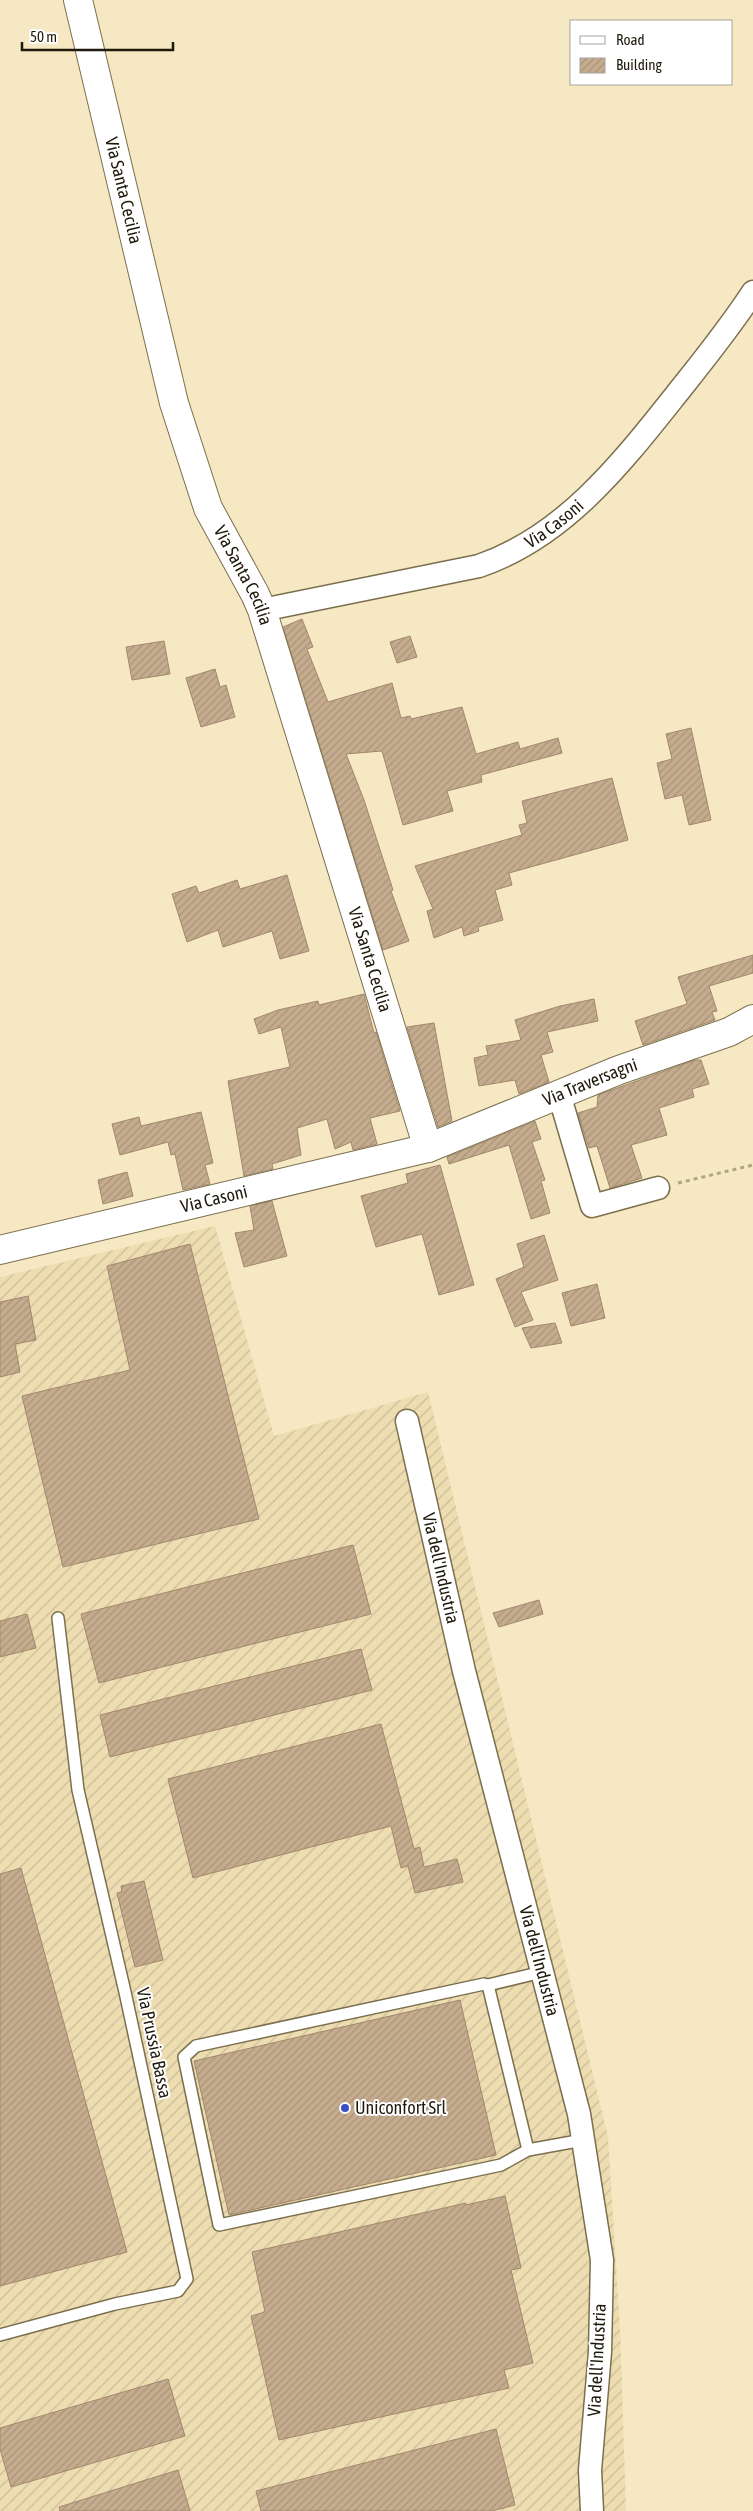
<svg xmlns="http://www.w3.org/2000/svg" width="753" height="2511" viewBox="0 0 753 2511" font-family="'Asap Condensed',sans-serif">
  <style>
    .industrial { fill: url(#industrial-furrows) }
    .building { fill: url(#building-hatch); stroke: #a1886c }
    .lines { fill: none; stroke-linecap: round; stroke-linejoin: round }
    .service-casing { stroke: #7b6f4e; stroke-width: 14 }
    .minor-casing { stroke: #7b6f4e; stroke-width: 25 }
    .tertiary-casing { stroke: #7b6f4e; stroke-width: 30 }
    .path { stroke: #afa587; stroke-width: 3; stroke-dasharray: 4 4; stroke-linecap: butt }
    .service { stroke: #fff; stroke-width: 11 }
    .minor { stroke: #fff; stroke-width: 22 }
    .tertiary { stroke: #fff; stroke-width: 28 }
    .poi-dot { fill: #3b4fc2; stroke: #fff; stroke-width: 2 }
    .labels { text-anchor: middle; stroke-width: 4; stroke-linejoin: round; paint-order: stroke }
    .street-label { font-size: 18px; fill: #1f1a0c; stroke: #fff }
    .poi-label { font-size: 18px; fill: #1f1a0c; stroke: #fff; text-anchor: start }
  </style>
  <defs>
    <pattern id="industrial-furrows" width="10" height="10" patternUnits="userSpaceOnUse" patternTransform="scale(1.25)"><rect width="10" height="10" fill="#edddb1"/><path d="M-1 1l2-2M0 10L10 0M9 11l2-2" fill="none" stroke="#cbbd97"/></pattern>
    <pattern id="building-hatch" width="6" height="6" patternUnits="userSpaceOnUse" patternTransform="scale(1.25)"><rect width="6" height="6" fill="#c5ac8e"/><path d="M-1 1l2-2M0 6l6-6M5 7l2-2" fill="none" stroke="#a99379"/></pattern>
  </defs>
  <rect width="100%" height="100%" fill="#f5e8c3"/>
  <!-- industrial -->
  <path class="industrial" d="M215,1226l59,210 154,-44 180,745 12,190 6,184h-626v-1234z"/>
  <!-- building -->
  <path class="building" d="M302,619l11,28 -6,2 21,53 64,-19 9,35 9,-2 1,3 51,-12 14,47 42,-12 2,7 38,-11 4,15 -81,22 1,7 -35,9 6,20 -50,14 -21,-74 -36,3 18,46 29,90 -2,1 18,50 -26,9 -100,-323z
    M410,636l7,21 -20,6 -7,-21z
    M164,641l6,33 -38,6 -6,-33z
    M215,669l5,18 6,-2 9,32 -34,10 -15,-49z
    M691,728l20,92 -22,5 -7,-30 -17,4 -8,-36 15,-4 -6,-25z
    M612,778l16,62 -119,33 3,12 -17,5 8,30 -25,7 1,4 -15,5 -2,-9 -28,11 -7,-27 6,-2 -18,-43 107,-31 -3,-10 8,-2 -5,-22z
    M287,875l22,76 -29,8 -8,-28 -49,16 -5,-17 -31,12 -15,-48 24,-8 3,7 38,-13 3,9z
    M753,955v18l-44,13 8,25 -5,1 3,8 -72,25 -8,-24 52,-17 -9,-27z
    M364,994l10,39 2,-1 24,79 -30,7 7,26 -24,6 -2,-8 -16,7 -8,-30 -30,9 4,27 -29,9 1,5 -29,7 -16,-95 62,-14 -9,-40 -22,7 -5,-15 24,-9 40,-9 1,4z
    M594,999l4,22 -51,11 6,20 -12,3 8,27 -30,12 -4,-14 -36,6 -5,-28 14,-3 -2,-9 35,-6 -6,-20 45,-14z
    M434,1023l18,98 -14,6 -31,-100z
    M695,1060h6l8,24 -17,5 2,8 -35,11 8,27 -36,10 11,33 -32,10 -13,-42 -8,2 -11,-35 19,-6 1,-12z
    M201,1112l12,51 -8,2 5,19 -27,6 -8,-36 -4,1 -3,-13 -48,13 -8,-31 27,-7 2,9z
    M535,1121l6,18 -9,3 13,38 -4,1 9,32 -19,6 -22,-74 -60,19 -2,-7z
    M440,1165l34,120 -35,10 -17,-61 -46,13 -15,-51 47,-13 -2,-9z
    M127,1172l6,24 -30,8 -5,-24z
    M272,1201l15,55 -43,11 -9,-34 19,-3 -4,-24z
    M544,1235l14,45 -37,12 12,28 -18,7 -19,-48 28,-12 -7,-23z
    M190,1244l69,275 -196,48 -41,-171 108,-26 -23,-104z
    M597,1284l8,34 -34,8 -9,-33z
    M28,1296l8,44 -21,4 5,28 -20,5v-75z
    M555,1323l7,20 -31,5 -9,-20z
    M353,1545l18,69 -272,69 -18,-69z
    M539,1600l4,14 -44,13 -6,-14z
    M27,1614l9,34 -36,9v-36z
    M361,1649l11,41 -262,67 -10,-42z
    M381,1724l33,125 6,-2 4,20 33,-8 6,23 -48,11 -7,-27 -7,2 -10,-42 -198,52 -25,-99z
    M21,1868l106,384 -127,34v-412z
    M144,1881l19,79 -28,7 -18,-74 5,-1 -1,-6z
    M460,2000l36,155 -267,60 -35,-154z
    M505,2196l16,72 -10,2 22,93 -29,7 5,18 -230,52 -28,-124 14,-4 -13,-60 214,-49v2z
    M168,2379l17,57 -174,51 -11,-38v-21z
    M496,2429l19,76 -23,6h-231l-5,-20z
    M178,2470l12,41h-130l-1,-4z"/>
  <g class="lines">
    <!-- service casing -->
    <g class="service-casing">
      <path id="service" d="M542,1972l-54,13 40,165 55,-10
        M488,1985l-4,-1 -288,62 -12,11 35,168 282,-60 27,-15
        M0,2335l115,-31 63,-13 9,-12 -62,-287 -47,-202 -20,-172"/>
    </g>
    <!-- minor casing -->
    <g class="minor-casing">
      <g id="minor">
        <path id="s1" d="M262,610l217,-44c85,-29 142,-102 196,-170 27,-34 54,-67 78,-104"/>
        <path d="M559,1094l33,112 66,-18"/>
        <path id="s2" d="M407,1421l57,250 115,443 23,146 -2,92 -10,118 2,41"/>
      </g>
    </g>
    <!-- tertiary casing -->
    <g class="tertiary-casing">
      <g id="tertiary">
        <path id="s3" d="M78,0l96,403 34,105 47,86 7,16 166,538"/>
        <path id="s4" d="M0,1250l428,-102 191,-78 110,-38 24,-13"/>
      </g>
    </g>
    <!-- path -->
    <path class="path" d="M678,1183l75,-18"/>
    <!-- service -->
    <use href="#service" class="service"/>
    <!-- minor -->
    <use href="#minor" class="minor"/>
    <!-- tertiary -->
    <use href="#tertiary" class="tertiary"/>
  </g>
  <!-- markers -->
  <circle class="poi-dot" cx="345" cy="2108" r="5"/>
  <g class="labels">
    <!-- street labels -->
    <g class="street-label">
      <text dy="6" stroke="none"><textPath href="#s3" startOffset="196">Via Santa Cecilia</textPath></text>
      <text dy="6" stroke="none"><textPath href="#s1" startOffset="308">Via Casoni</textPath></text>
      <text dy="6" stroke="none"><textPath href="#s3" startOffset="601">Via Santa Cecilia</textPath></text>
      <text dy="6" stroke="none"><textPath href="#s3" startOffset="1006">Via Santa Cecilia</textPath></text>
      <text dy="6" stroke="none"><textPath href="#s4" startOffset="615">Via Traversagni</textPath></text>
      <text dy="6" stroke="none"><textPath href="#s4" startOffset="220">Via Casoni</textPath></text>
      <text dy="6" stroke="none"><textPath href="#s2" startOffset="151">Via dell'Industria</textPath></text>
      <text dy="6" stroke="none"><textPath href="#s2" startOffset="556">Via dell'Industria</textPath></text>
      <text transform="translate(154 2043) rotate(78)" y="6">Via Prussia Bassa</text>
      <text transform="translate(597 2360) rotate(-87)" y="6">Via dell'Industria</text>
    </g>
    <!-- poi labels -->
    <g class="poi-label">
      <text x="355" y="2114">Uniconfort Srl</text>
    </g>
  </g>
  <!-- legend -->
  <rect x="570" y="20" width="162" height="65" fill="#ffffff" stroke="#a5a39e"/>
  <rect x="580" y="36" width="25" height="8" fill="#ffffff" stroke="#a5a39e"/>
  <text x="616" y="45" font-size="15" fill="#1f1a0c">Road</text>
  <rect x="580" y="58" width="25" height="15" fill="url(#building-hatch)" stroke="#a5a39e"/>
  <text x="616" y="70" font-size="15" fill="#1f1a0c">Building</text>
  <!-- scale -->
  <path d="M22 42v8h151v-8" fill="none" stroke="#1f1a0c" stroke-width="2.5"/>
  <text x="30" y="42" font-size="15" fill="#1f1a0c" stroke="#ffffff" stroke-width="4" paint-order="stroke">50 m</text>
</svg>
